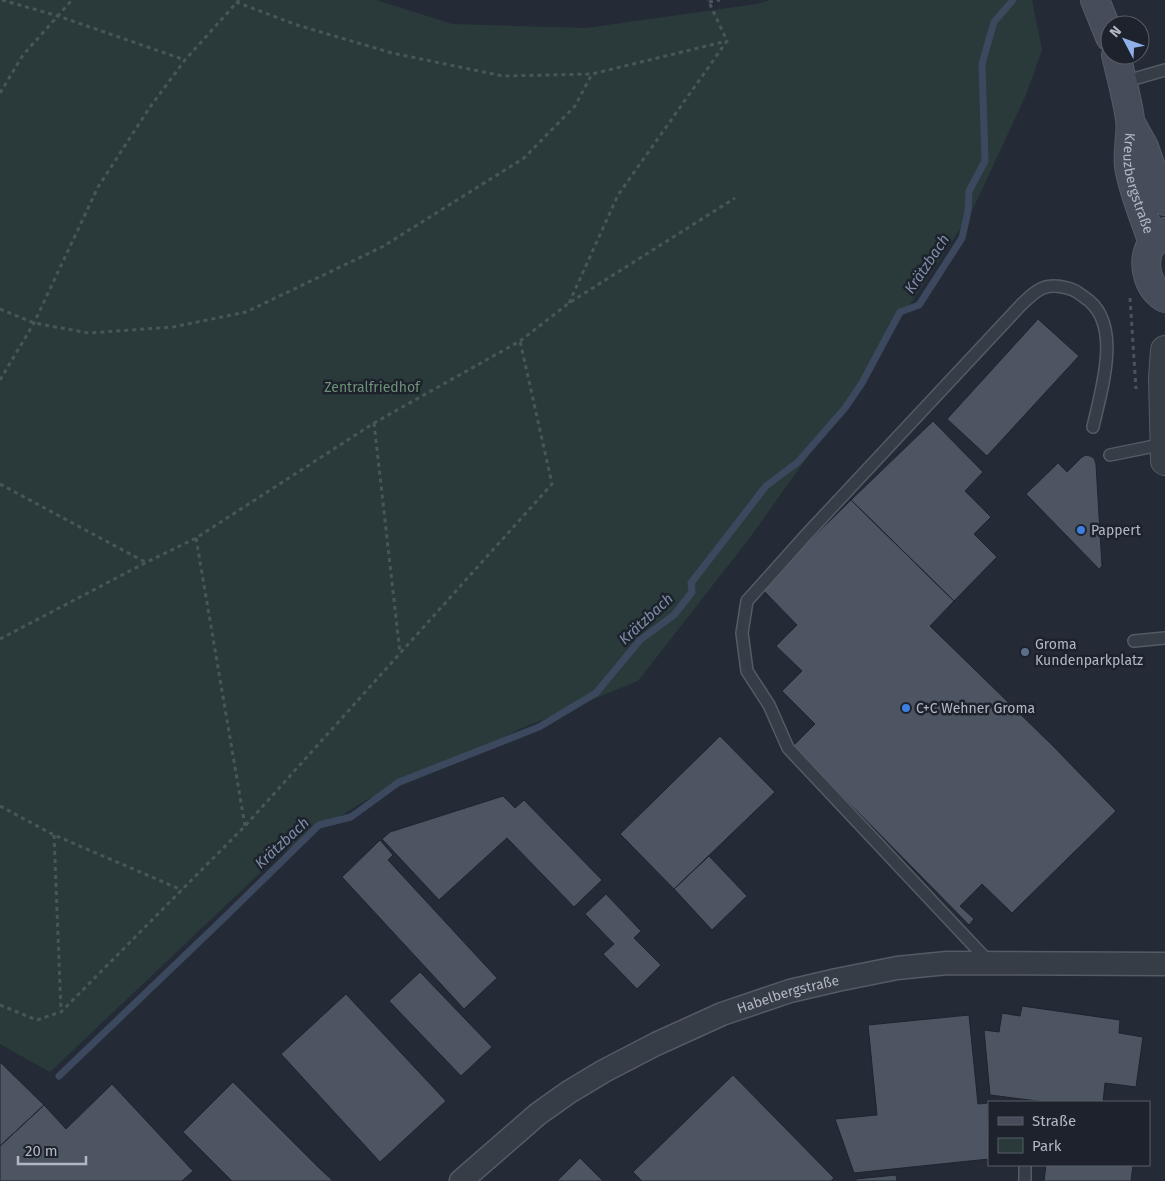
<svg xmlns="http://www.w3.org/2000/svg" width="1165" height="1181" viewBox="0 0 1165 1181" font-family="'Fira Sans',sans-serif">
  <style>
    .green { fill: #2a3a3b }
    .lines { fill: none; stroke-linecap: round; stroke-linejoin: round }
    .stream { stroke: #3c485d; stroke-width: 7 }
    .building { fill: #4d5562; stroke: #1f242e }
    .service-casing { stroke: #555b65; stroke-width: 14 }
    .minor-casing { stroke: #555b65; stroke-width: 25 }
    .tertiary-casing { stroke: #555b65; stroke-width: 30 }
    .secondary-casing { stroke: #555b65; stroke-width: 30 }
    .path { stroke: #485659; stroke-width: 3; stroke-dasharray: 4 4; stroke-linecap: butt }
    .service { stroke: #373d47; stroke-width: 11 }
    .minor { stroke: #373d47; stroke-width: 22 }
    .tertiary { stroke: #373d47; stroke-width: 28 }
    .secondary { stroke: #464c59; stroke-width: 28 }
    .shop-dot { fill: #3f7fe0; stroke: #1d222c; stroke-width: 2 }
    .service-dot { fill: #5c6f8a; stroke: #1d222c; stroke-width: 2 }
    .labels { text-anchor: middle; stroke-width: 5; stroke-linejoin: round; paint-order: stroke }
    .street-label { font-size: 14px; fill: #b2b8c3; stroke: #1d222c }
    .park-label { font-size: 14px; fill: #6d9177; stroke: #1d222c }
    .poi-label { font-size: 14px; fill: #b2b8c3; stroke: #1d222c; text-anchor: start }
    .water-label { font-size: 15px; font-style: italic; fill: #7e8ea8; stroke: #1d222c }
  </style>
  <rect width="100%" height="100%" fill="#242b36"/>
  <!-- green -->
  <path class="green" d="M0,0h376l76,24 134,4 171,-24 13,-4h262l10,50 -17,47 -53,114 -146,220 -78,109 -110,141 -121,49 -38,24 -113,46 -86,54 -230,218 -50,-28z"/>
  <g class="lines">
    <!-- stream -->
    <path class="stream" d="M59,1076l166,-159 94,-92 32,-8 48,-35 140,-55 57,-34 44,-53 34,-25 18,-23 -1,-9 75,-97 32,-24 47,-54 17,-25 38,-71 19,-7 43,-67 6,-27 1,-20 16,-30 -3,-97 12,-42 19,-22"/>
  </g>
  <!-- building -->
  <path class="building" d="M1038,319l41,37 -92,100 -40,-37z
    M933,421l50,51 -18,19 26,26 -17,17 23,23 -43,44 -103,-101z
    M1086,455l4,1 4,2 2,6 6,102 -3,3 -73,-75 32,-31 9,9 15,-15z
    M851,500l103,101 -24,25 123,120 63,65 -104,102 -30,-29 -22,22 14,13 -5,6 -176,-179 22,-22 -33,-33 20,-20 -26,-25 21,-21 -36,-37z
    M720,736l55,56 -101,97 -54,-55z
    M503,796l12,12 9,-8 78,80 -28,27 -67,-69 -68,62 -57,-61 8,-7z
    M380,840l13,15 -5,5 109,118 -33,31 -122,-132z
    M709,856l38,40 -35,34 -38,-41z
    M606,894l35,37 -7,7 27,27 -24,24 -34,-35 11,-10 -29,-30z
    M420,972l72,75 -31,29 -72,-75z
    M346,994l100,107 -66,61 -99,-108z
    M1022,1006l98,14 -1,13 24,4 -7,50 -31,-4 -2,19h-58l-55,-7 -6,-65 15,2 3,-19 18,3z
    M969,1015l9,89 10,-1 1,56 -135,14 -19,-54 42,-4 -9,-90z
    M0,1062l44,43 -44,41z
    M733,1075l101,103 -3,3h-189l-9,-9z
    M233,1082l84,84 16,15h-101l-49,-49z
    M112,1084l81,87 -11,10h-182v-35l44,-41 22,24z
    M580,1158l23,23h-46z
    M1046,1165h87l-2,16h-87z
    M896,1175l1,6h-41v-2z"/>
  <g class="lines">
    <!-- service casing -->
    <g class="service-casing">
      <path id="service" d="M1123,82l42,-12
        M1110,455l54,-11
        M1134,641l31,-3
        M990,963l-202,-215 -19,-43 -22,-34 -5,-38 5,-32 60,-67 214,-229c15,-15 24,-23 46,-17 7,1 12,5 17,9 40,25 17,93 9,130
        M1025,1165v16"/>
    </g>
    <!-- minor casing -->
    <g class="minor-casing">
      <g id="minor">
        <path id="s1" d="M461,1181l77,-67 31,-22 35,-21 52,-27 66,-30 68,-23 47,-11 60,-12 50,-5 218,1"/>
      </g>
    </g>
    <!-- tertiary casing -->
    <g class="tertiary-casing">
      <path id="tertiary" d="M1165,350l-2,28 2,83"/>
    </g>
    <!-- secondary casing -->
    <g class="secondary-casing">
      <g id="secondary">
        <path d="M1095,0l15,37"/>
        <path id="s2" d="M1116,55c5,21 11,43 14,64 2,16 -3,31 -1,47 4,27 16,52 24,78"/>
        <path d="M1133,127l11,20 14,40 7,14"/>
        <path d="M1165,232c-6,5 -13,10 -16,17 -7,18 0,40 16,49"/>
      </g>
    </g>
    <!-- path -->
    <path class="path" d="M2,0l56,16 127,44
      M236,2l61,23 95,28 111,23 89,-2 135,-33
      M709,2l11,-2
      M0,93l23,-38 49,-55
      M1130,298l6,91
      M569,303l49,-108 109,-154 -19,-41
      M0,309l34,14 55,10 84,-6 73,-15 136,-65 142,-89 51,-52 17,-32
      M0,380l34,-57 64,-136 52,-80 35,-47 54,-60
      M374,423l26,230
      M0,484l145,78
      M196,538l49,288
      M0,639l145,-76 51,-25 178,-115 146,-82 49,-38 166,-105
      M0,806l54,29 128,55
      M54,835l7,176
      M0,1005l37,15 24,-8 184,-186 307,-342 -32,-143"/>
    <!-- service -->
    <use href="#service" class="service"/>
    <!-- minor -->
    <use href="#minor" class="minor"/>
    <!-- tertiary -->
    <use href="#tertiary" class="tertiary"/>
    <!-- secondary -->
    <use href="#secondary" class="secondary"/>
  </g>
  <!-- markers -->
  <g class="shop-dot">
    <circle cx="1081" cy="530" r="5"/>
    <circle cx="906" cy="708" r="5"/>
  </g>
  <circle class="service-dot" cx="1025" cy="652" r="5"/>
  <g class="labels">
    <!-- street labels -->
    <g class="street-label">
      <text dy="5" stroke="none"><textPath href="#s2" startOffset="131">Kreuzbergstraße</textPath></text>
      <text dy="5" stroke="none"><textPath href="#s1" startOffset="381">Habelbergstraße</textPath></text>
    </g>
    <!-- park labels -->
    <g class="park-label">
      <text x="372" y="392">Zentralfriedhof</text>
    </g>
    <!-- poi labels -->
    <g class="poi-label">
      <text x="1091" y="535">Pappert</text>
      <text x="1035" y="649">Groma<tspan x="1035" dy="16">Kundenparkplatz</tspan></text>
      <text x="916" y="713">C+C Wehner Groma</text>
    </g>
    <!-- water labels -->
    <g class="water-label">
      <text transform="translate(927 264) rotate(-56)" y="5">Krätzbach</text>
      <text transform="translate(646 619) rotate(-43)" y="5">Krätzbach</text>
      <text transform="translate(282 843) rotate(-43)" y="5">Krätzbach</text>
    </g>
  </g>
  <!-- legend -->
  <rect x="988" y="1101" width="162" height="65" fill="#1d222c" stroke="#595e68"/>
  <rect x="998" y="1117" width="25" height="8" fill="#464c59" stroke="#595e68"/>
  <text x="1032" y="1126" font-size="15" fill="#b2b8c3">Straße</text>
  <rect x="998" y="1138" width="25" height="15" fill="#2a3a3b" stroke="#595e68"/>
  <text x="1032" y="1151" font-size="15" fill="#b2b8c3">Park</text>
  <!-- north arrow -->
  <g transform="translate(1125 40) rotate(311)"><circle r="24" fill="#1d222c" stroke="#595e68"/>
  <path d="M0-4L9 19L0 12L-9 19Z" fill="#91afe9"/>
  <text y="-8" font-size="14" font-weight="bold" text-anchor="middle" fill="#b2b8c3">N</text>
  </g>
  <!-- scale -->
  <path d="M18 1156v8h68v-8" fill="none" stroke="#b2b8c3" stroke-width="2.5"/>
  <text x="25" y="1156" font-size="15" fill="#b2b8c3" stroke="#1d222c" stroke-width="4" paint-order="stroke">20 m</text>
</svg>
